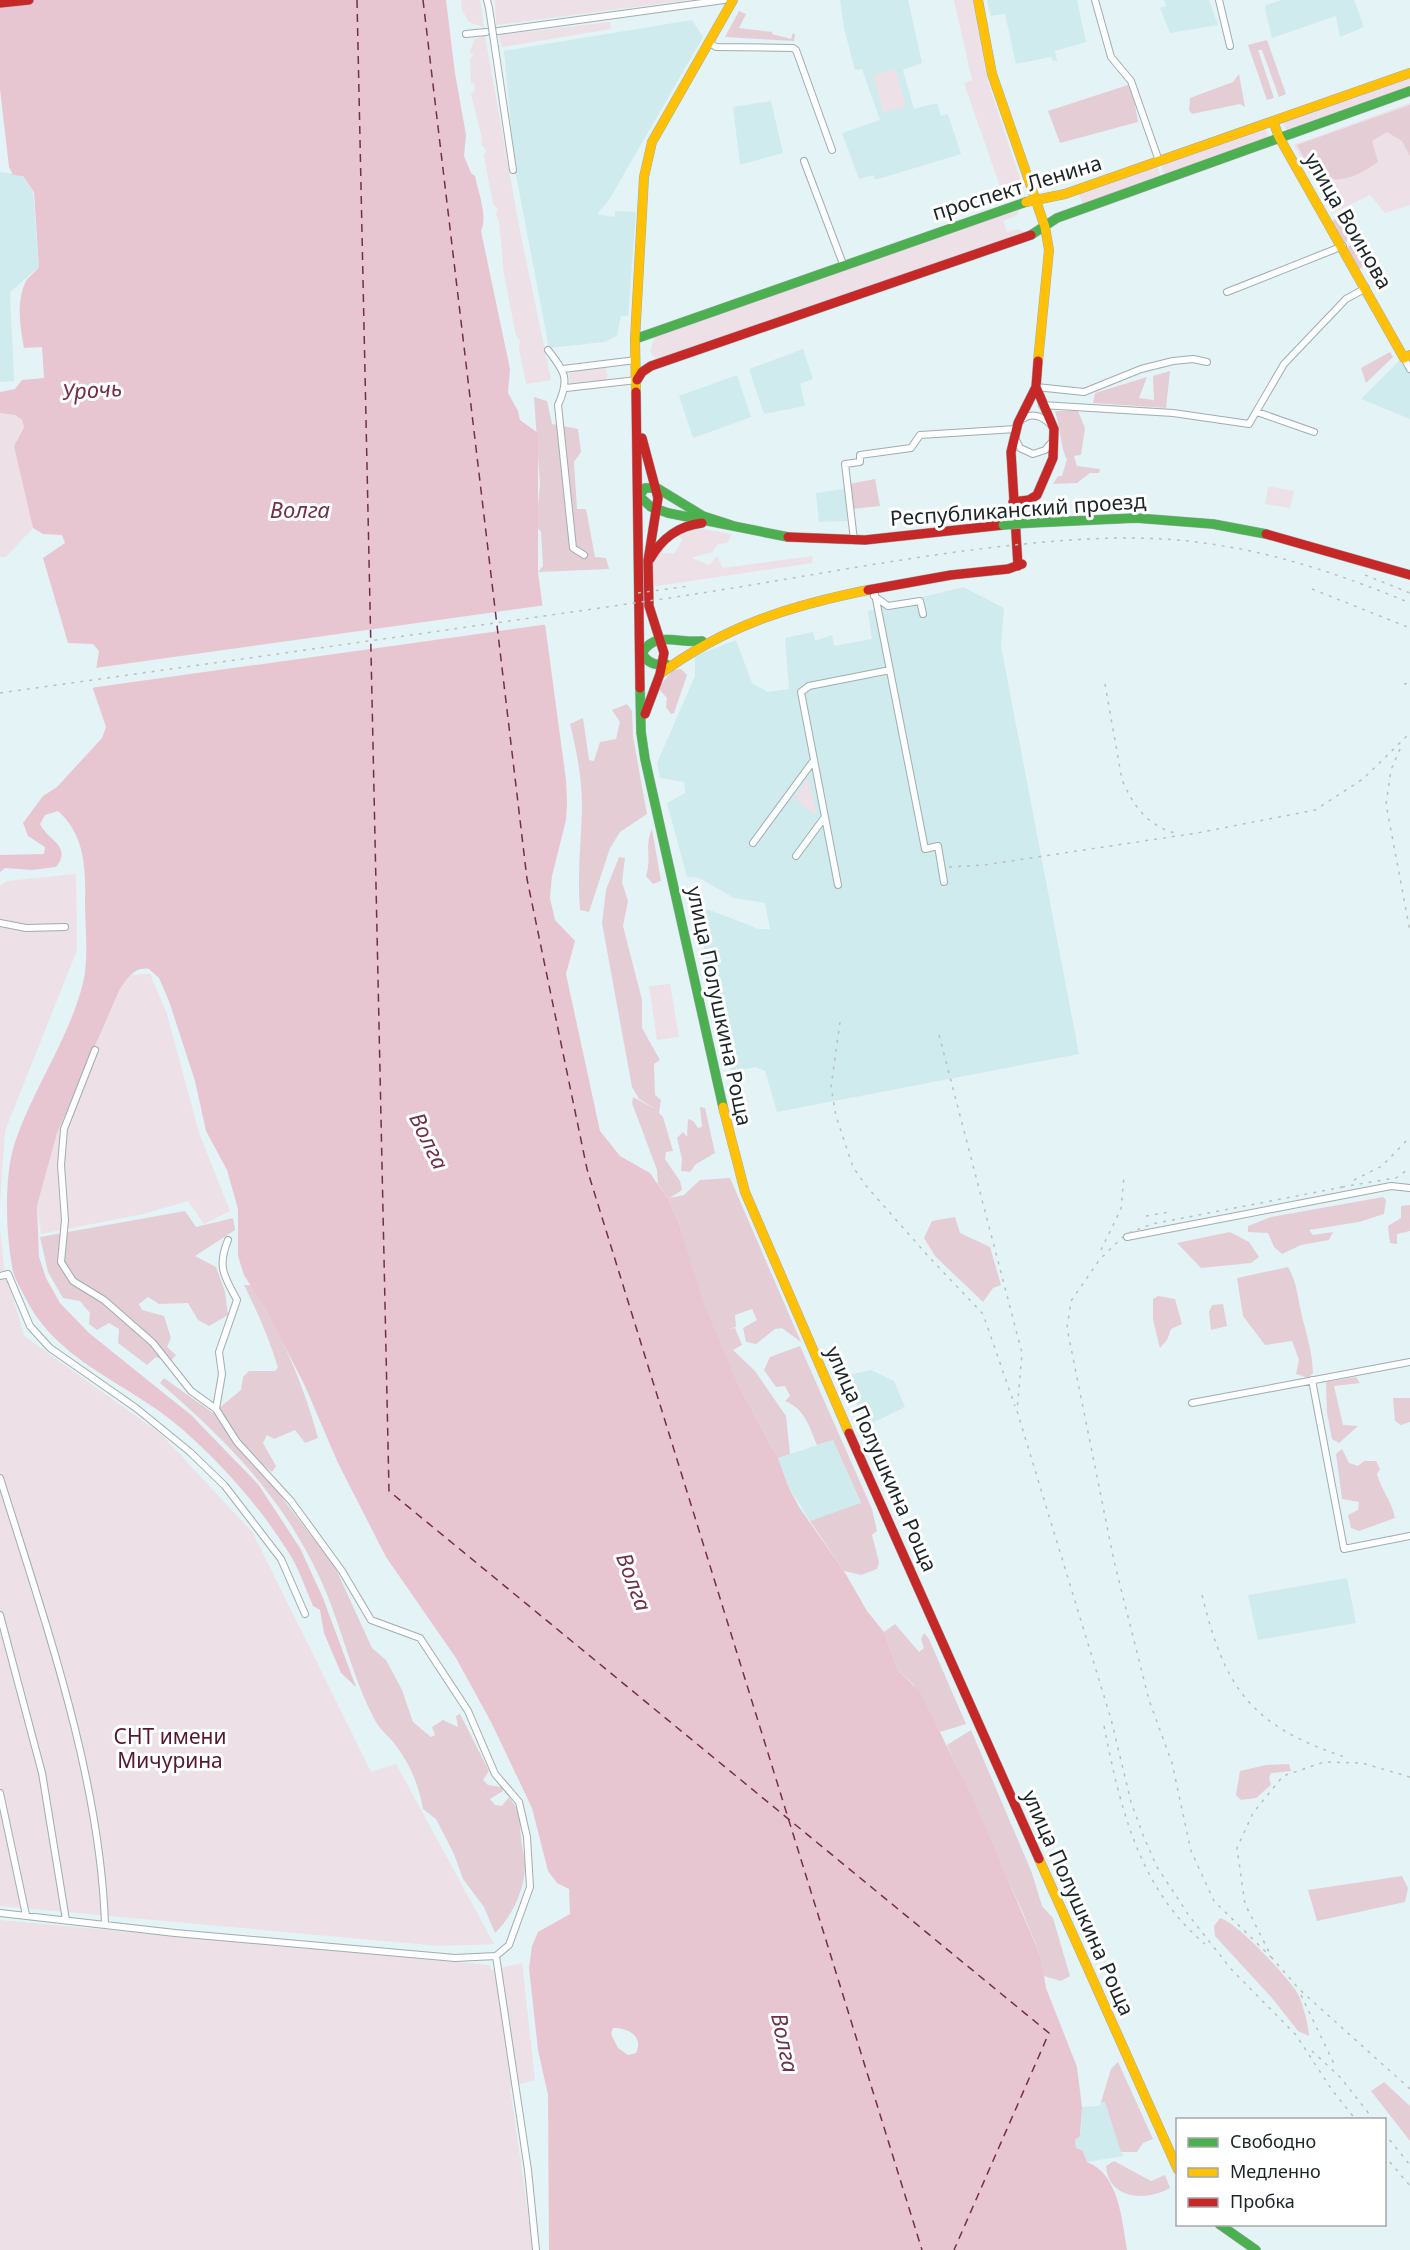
<svg xmlns="http://www.w3.org/2000/svg" width="1410" height="2250" viewBox="0 0 1410 2250" font-family="'Noto Sans',sans-serif">
  <style>
    .built { fill: #d0ebee }
    .green { fill: #ede0e6 }
    .forest { fill: #e5cdd6 }
    .water { fill: #e8c6d1; fill-rule: evenodd }
    .pier { fill: #e4f3f5 }
    .lines { fill: none; stroke-linecap: round; stroke-linejoin: round }
    .ferry { stroke: #723047; stroke-width: 1.5; stroke-dasharray: 8 6; stroke-linecap: butt }
    .street-casing { stroke: #a1adae; stroke-width: 8 }
    .fast-casing { stroke: #a1adae; stroke-width: 10 }
    .slow-casing { stroke: #a1adae; stroke-width: 10 }
    .jam-casing { stroke: #a1adae; stroke-width: 10 }
    .street { stroke: #fbfdfe; stroke-width: 6 }
    .fast { stroke: #4caf50; stroke-width: 9 }
    .slow { stroke: #ffc107; stroke-width: 9 }
    .jam { stroke: #c62828; stroke-width: 9 }
    .rail { stroke: #bbbfbf; stroke-width: 1.5; stroke-dasharray: 3 6; stroke-linecap: butt }
    .street-bridge-casing { stroke: #a1adae; stroke-width: 8; stroke-linecap: butt }
    .fast-bridge-casing { stroke: #a1adae; stroke-width: 10; stroke-linecap: butt }
    .street-bridge { stroke: #fbfdfe; stroke-width: 6 }
    .fast-bridge { stroke: #4caf50; stroke-width: 9 }
    .labels { text-anchor: middle; stroke-width: 6; stroke-linejoin: round; paint-order: stroke }
    .street-label { font-size: 21px; fill: #1c2627; stroke: #fff }
    .park-label { font-size: 21px; fill: #56172f; stroke: #fff }
    .water-label { font-size: 22px; font-style: italic; fill: #723047; stroke: #fff }
  </style>
  <rect width="100%" height="100%" fill="#e4f3f5"/>
  <!-- built -->
  <path class="built" d="M840,0h68l14,63 -19,7 11,39 23,-6 4,13 7,-2 13,40 -86,26 -2,-5 -14,4 -17,-46 38,-13 -18,-51 -7,1 -11,-42z
    M987,0h90l9,42 -31,9 2,10h-4l-2,-4 -35,7 -11,-50 -14,2z
    M1164,0h45l9,25 -48,8 -10,-25 6,-2z
    M1281,0h73l10,27 -24,10 -4,-21 -64,22 -7,-29 1,-4z
    M692,20l11,17 -94,163 -12,14 18,3v-6l21,1 -8,104h-7l-4,20 -13,6 -55,6 -34,-178 -11,-119z
    M771,101l12,52 -43,12 -7,-58z
    M0,172l22,3 11,16 6,76 -29,25 4,89 -14,1z
    M803,349l10,30 -13,5 5,22 -41,8 -15,-45z
    M1399,361l5,1 6,13v44l-49,-20z
    M737,375l14,42 -58,21 -14,-42z
    M844,489l4,32 -29,1 -3,-29z
    M963,587l41,21 -3,38 78,408 -302,58 -12,-41 -10,-4 -24,5 -35,-159 6,-6 57,22h11l-5,-26 -31,-5 -35,-20 -12,-1 -20,-74 18,-10 -1,-11 -24,-4 -3,-15 38,-87v-20l41,-16 16,43 16,9 21,-3 -4,-51 28,-6 2,9 17,-6 2,11 38,-7 -4,-28z
    M871,1370l23,11 11,26 -39,19 -22,-50z
    M833,1440l28,64 -51,17 -22,-35 -10,-28z
    M1347,1578l9,45 -98,17 -10,-45z
    M1101,2102h4l18,54 -36,6 -3,-10 -8,-4 -1,-7 6,-8 1,-26 17,-1z"/>
  <!-- green -->
  <path class="green" d="M461,0h19l4,27 -15,-5 -7,-12z
    M495,0h194l-193,25z
    M954,0h19l15,82 35,106 -20,7 -39,-112 8,-3z
    M610,22l1,7 -109,18 -3,-12z
    M485,36l34,190 32,154 -25,4 -7,-35 1,-8 -4,-5 -12,-62 -5,-53 -3,-6 2,-6 -5,-5 -9,-48 2,-6 -5,-6 1,-6 -11,-44 4,-4 -1,-7h-3l-1,-24 4,-5 -5,-1 6,-14z
    M895,69l11,37 -22,7 -11,-37z
    M1410,76v11l-123,44 -4,-10z
    M1410,103v102l-25,8 -15,-18 -37,18 -39,-68z
    M1265,127l4,10 -105,38 -3,-10z
    M1157,166l4,10 -78,28 -4,-10z
    M1020,209l-3,6 -14,6 4,11 11,-3 8,4 -362,126 -9,-1 -5,-6 5,-16z
    M605,366l3,10 -2,4 -36,3 -1,-9 4,-3z
    M0,413l15,2 7,5 2,6 -8,15 1,16 16,71 -27,29h-6z
    M1271,487l23,4 -4,17 -25,-4 3,-16z
    M695,528l37,6 -5,9 -9,1 -6,8 -21,6 18,7 8,-9 6,12 90,-12 -1,7 -162,24 2,-28 13,-15 -3,9 12,1 9,-15 -6,-4z
    M808,778l9,36 -2,1 -21,-17z
    M76,874l1,76 -72,181 -5,73v-318l7,-5z
    M150,974l17,40 32,119 31,78 -26,13 -16,-23 -45,13 -102,20 -4,-28 20,-73 62,-142 11,-16z
    M670,984l9,53 -22,3 -8,-54z
    M0,1230l4,36 20,70 137,98 92,99 118,239 25,-8 98,180 -55,2 -439,-40z
    M0,1920l489,45 3,5 30,-7 13,117 -25,7 23,163h-533z"/>
  <!-- forest -->
  <path class="forest" d="M739,11l7,3 -7,14 33,4v2l19,5 2,-6 2,1 -1,7 -69,-4z
    M1267,40l19,54 -7,3 -17,-47h-4l16,48 -7,2 -19,-55z
    M1239,74l6,33 -5,-3 -48,10 -3,-4 1,-12 43,-16z
    M1128,85l6,14 4,23 -78,21 -12,-32z
    M1410,105v51l-8,-15 -15,-9 -15,9 6,21c-18,12 -31,20 -52,17l1,19 -30,-53z
    M1348,211l13,22 -17,10 -12,-22z
    M1363,238l13,22 -17,9 -12,-22z
    M1390,352l3,5 -27,26 -5,-15z
    M1170,371l-4,37 -73,-5 2,-10 52,-16 -8,21 15,2 -1,-24z
    M534,397l13,4 5,23 26,5 3,23 -7,10 3,47h9l9,48 11,1 3,11 -71,3 5,-6 -2,-34 -5,-6 4,-41z
    M1055,411h23l7,17 -4,27 -7,1 3,10 23,3 -1,4h-9l-13,10 -24,1 5,-8h4l5,-17c-6,-9 -7,-34 -12,-48z
    M875,479l5,27 -28,3 -3,-25z
    M681,669l6,6 -13,38 -3,1 -5,-7 1,-9 -9,-10 15,-18z
    M627,704l5,7 1,26 14,77 -27,18 -10,16 -21,64 -9,-2c-3,-34 1,-68 2,-102 0,-29 -5,-56 -12,-84l13,-6 6,42 5,1 6,-19 16,-3 4,-17 -8,-12z
    M652,829l9,52 -8,3 -7,-8c6,-17 -2,-31 6,-47z
    M619,857l6,1 -3,24 6,19 -5,25 19,74v28l18,32 -6,4 1,31 6,5 -2,13 4,4 10,34 -7,1 -1,7 15,22 2,9 -12,8 14,-3 16,-15 30,-2 71,164 -19,-14 -7,1 -19,15 -10,-2 -3,-14 14,-8 -5,-11 -17,6 1,12 -8,2 7,-1 7,17 -9,5 22,21 31,45 4,38 -12,4 -38,-70 -37,-83 -24,-82 -11,-24 -10,-15 -1,-14 -25,-67 1,-6 24,13 -18,-11 -7,-12 -30,-164 4,-33z
    M700,1107l5,1 10,45 -19,11 -6,8 -9,-1 1,-12 -5,-21 6,-6 4,5 1,-18 5,2 5,7 4,-1z
    M1383,1197l3,3 -2,14 -25,8 -50,8 4,5 20,-3 -4,8 -28,5 -19,9 -8,-7 -6,-14 -20,-1v-6l23,-9z
    M1410,1205v26l-13,3v10l-7,-1 -2,-17 13,-8v-12z
    M185,1211l11,16 37,-9 2,12 -40,26 21,11 9,25 3,23 -19,11 -11,-6 -10,-17 -29,1 -11,-7 -9,7 3,6 22,6 7,22 -4,9 9,8 -7,8 -13,-6 -9,8 -29,-22 1,-14 -10,-6 -12,7 -8,-6 1,-11 -10,-12 -17,-3 -15,-26 -8,-35z
    M955,1217l5,16 30,14 11,38 -8,3 -10,14 -48,-46 -11,-18 8,-17z
    M1230,1232l19,10 10,15 -8,6 -50,5 -24,-25z
    M1288,1267c8,14 9,25 12,40 5,25 12,40 13,66l-5,5 -12,-4 3,-14 -7,-19 -27,4 -22,-29 -6,-38z
    M244,1285h7c30,47 53,100 67,153l-13,5 -10,-13 -21,9 -7,-4 -4,8 13,23 -4,6 -9,-7 -3,4 16,13 7,17 52,68 37,81 14,12 16,30 11,32 18,15 4,-2 -3,-8 11,-7 15,7 -2,-11 4,-2 29,57 -6,9 5,5 14,2 1,4 -13,8 5,6 7,1 7,-9c14,19 10,18 12,40 0,9 4,19 4,28 0,25 -13,51 -30,68l-11,-26 -21,-28 -9,-25 -18,-35 -13,-10c-4,-23 -12,-43 -26,-62 -6,-9 -16,-16 -21,-25 -25,-46 -35,-100 -58,-148 -38,-80 -92,-134 -158,-191l4,-5 49,35 28,-23 2,-13 6,-6h26l3,-3c-8,-28 -21,-57 -34,-83z
    M1158,1296l17,3 7,25 -11,5 -4,11 -7,8 -7,-28v-21z
    M1223,1304l4,22 -16,4 -2,-18 3,-7z
    M800,1346l72,163 5,22 -5,4 7,27 -2,7 -16,6 -17,-4 -34,-50 51,-18 -28,-63 -16,5c-8,-19 -12,-36 -32,-44l5,-5 -5,-10 -9,1 -12,-17 6,-13z
    M1356,1377l4,6 -26,3 9,39 15,1 -19,17 -7,-4 -5,-26 -1,-31z
    M1393,1398h17v24l-9,3 -6,-4z
    M1342,1449l7,14 9,3 6,-5h12l4,8 -3,5c4,16 15,27 18,44l-36,13 -8,-3 -3,-13 10,-5 1,-8 -17,-3 -6,-45z
    M895,1624l24,28 5,-4 -3,-9 3,-6 5,6 37,85 -26,8 -27,-48 -15,-14 -14,-38z
    M971,1730l61,143 10,33 11,12 17,58 -9,5 -17,-5 -3,-19 -18,-44 -76,-168z
    M1289,1764l2,7 -20,2 -2,5 2,7 -15,13 -15,2 -5,-5 4,-24 26,-6z
    M1402,1876l6,12 -3,14 -88,19 -9,-31z
    M1220,1918c17,4 71,62 79,78 5,13 9,26 10,40l-11,-5 -26,-33 -57,-62 -1,-10z
    M1118,2062l35,77 -10,4 -6,9h-16l-16,-50h-4l10,-33z
    M1384,2082l26,24v35l-39,-50z
    M1114,2161l37,20 14,-6 5,13c-24,14 -62,11 -64,-22z"/>
  <!-- water -->
  <path class="water" d="M0,0h446l9,73 11,62 -2,21 7,17 4,3c3,16 13,40 6,55l29,138 -2,24 10,18 2,9 18,13v139l28,208 1,23 -1,17 -14,56 -2,22 5,22 20,21 -9,33 34,157 20,25 30,17 18,26 11,24 25,82 36,83 38,70 10,28 11,21 45,64 23,40 17,21 14,38 22,22 55,111 66,154 5,31 31,79 5,40 -2,29 -5,4 1,8 7,3 4,11c32,12 35,58 40,88h-578l-1,-155 -10,-45 -9,-82 3,-22 6,-14 32,-18 -1,-25 -12,-6 -9,-12 -16,-63 -41,-86 -35,-64 -70,-101 -48,-94 -33,-77 -39,-76 -22,-35 -6,-19v-47l-11,-39 -21,-39 -11,-50 -26,-80 -10,-23 -10,-9c-15,-3 -23,11 -30,22l-62,142 -20,73 2,51 7,21 14,25 29,30 102,82 67,69 42,64 23,50 33,89 -15,-14 -17,-40 -4,-23 -7,-4c-8,-19 -15,-40 -26,-56 -28,-44 -66,-87 -105,-121 -52,-46 -125,-66 -157,-132 -4,-8 -10,-17 -12,-26 -7,-34 -9,-89 0,-122 17,-56 55,-107 70,-166 6,-25 2,-55 2,-80 1,-34 0,-68 -27,-92l-13,4 -5,9c7,16 33,22 16,43l-24,3 -27,-2 -5,4v-17l44,-1 1,-7 -17,-11 -5,-13 20,-27 14,-9 45,-49 4,-11 -13,-38 6,-38 -6,-7 -25,-1 -25,-85 22,-15 -3,-8 -19,-1 -10,-6 -19,-82 10,-19 -2,-7 -7,-5 -15,-2v-21l15,-3 7,-9 22,-2 -2,-31 -18,1c-4,-21 -8,-47 2,-67 3,-5 10,-9 13,-14l-5,-75 -11,-16 -10,-1 -4,-8 -9,-78zM613,2028c15,0 31,8 23,25l-8,2 -10,-7 -7,-14z"/>
  <!-- pier -->
  <path class="pier" d="M546,605l3,19 -459,64 5,-20z"/>
  <g class="lines">
    <!-- ferry -->
    <path class="ferry" d="M357,0l32,1491 660,542 -95,217
      M423,0l104,879 60,290 335,1081"/>
    <!-- street casing -->
    <g class="street-casing">
      <path id="street" d="M487,0l2,8
        M1095,0l16,57 20,24 28,80
        M1219,0l11,46
        M498,31l226,-31
        M466,34l20,-2
        M710,43l6,4 77,1 3,2 36,100
        M495,48l18,122
        M804,161l39,103
        M1227,292l116,-46
        M548,350c17,22 22,29 10,55l15,143 11,7
        M1404,358l6,11
        M563,369l73,-9
        M1036,387l48,5 57,-23 32,-8 20,-2 14,3
        M566,388l71,-8
        M1042,405l131,8 76,11 35,-60 62,-65 20,-11
        M1257,412l57,20
        M1020,421c10,-9 21,-6 30,3
        M1015,438l5,10 13,6 12,-4 7,-8
        M854,540l-9,-76 15,-2v-7l51,-7 9,-13 96,-6
        M874,589l51,260 13,-3 6,36
        M874,596l14,10 32,-5 3,13
        M753,843l61,-83
        M796,856l28,-38
        M838,885l-37,-193 8,-6 81,-16
        M0,923l26,5 39,-1
        M95,1050l-31,79 -3,36 4,55 -4,42 12,19 31,19 49,43 38,48 25,18
        M1127,1237l264,-51 19,2
        M0,1276l8,-2 22,52 20,22 86,60 54,44 35,34 56,73 24,55
        M1312,1380l32,169 66,-13
        M1192,1403l218,-41
        M0,1478c44,141 100,298 105,446
        M0,1615l42,158 24,147
        M0,1793l26,122
        M0,1913l175,20 280,25 41,-2 13,-11 21,-58 -3,-50 -8,-35 -24,-28 -27,-63 -48,-73 -49,-18 -29,-49 -51,-70 -54,-59 -21,-33 6,-35 -3,-22 18,-52c-13,-24 -20,-33 -9,-60
        M496,1956l32,214 8,80"/>
    </g>
    <!-- fast casing -->
    <g class="fast-casing">
      <path id="fast" d="M1031,235l26,-17 353,-127
        M635,339l391,-137
        M1030,523l106,-5 77,6 53,10
        M731,525l-28,-9 -46,-28h-12l-6,8 12,11 17,6 120,24
        M666,664c-11,2 -19,-1 -24,-11 13,-23 38,-9 60,-12
        M640,688l1,44 4,27 78,348
        M1219,2224l37,26"/>
    </g>
    <!-- slow casing -->
    <g class="slow-casing">
      <path id="slow" d="M978,0l14,74 53,153 4,23 -11,111
        M1273,121l6,16 125,221 6,-3
        M1026,202l39,-8 345,-121
        M636,392l-1,-53 9,-162 8,-35 81,-142
        M660,674c65,-48 129,-68 208,-84
        M723,1107l22,85 104,241
        M1039,1859l139,311"/>
    </g>
    <!-- jam casing -->
    <g class="jam-casing">
      <path id="jam" d="M0,3l29,-3
        M637,380l5,-8 9,-6 380,-131
        M636,392l4,296
        M642,438l16,60 -10,63 1,45 15,47 -4,21 -15,40
        M1013,502l16,-2 8,-5 16,-37 1,-29 -18,-42
        M1266,534l144,41
        M788,537l77,3 138,-15
        M650,559c12,-21 28,-33 52,-36
        M1018,566l-7,-114 7,-29 18,-36 2,-26
        M868,590l83,-15 57,-6 14,-5
        M849,1433l190,426"/>
    </g>
    <!-- street -->
    <use href="#street" class="street"/>
    <!-- fast -->
    <use href="#fast" class="fast"/>
    <!-- slow -->
    <use href="#slow" class="slow"/>
    <!-- jam -->
    <use href="#jam" class="jam"/>
    <!-- rail -->
    <path class="rail" d="M1365,575l45,18
      M1312,589l98,39
      M638,593l51,-7
      M1105,684l17,96c12,27 26,47 57,54
      M1404,684l6,-1
      M0,693c221,-31 441,-62 662,-94 111,-16 222,-39 334,-52 71,-8 144,-14 215,-3 69,10 134,32 199,59
      M1400,749l-9,21 -5,34 24,127
      M949,867l35,-2 213,-32 118,-23 48,-31 47,-46
      M840,1022l-9,65 5,29 17,51 14,20 62,70 54,57 32,92
      M939,1035l83,318 -5,58 94,308 20,83 12,33 14,32 33,50 41,52 65,66 36,55 24,30
      M1354,1180l28,-14 28,-29
      M1342,1187l54,-9 14,-10
      M1146,1216l24,-4
      M1101,1250l20,-41 3,-33
      M1202,1595c23,95 50,132 146,163
      M1104,1726c16,81 35,163 101,218
      M1410,1777l-48,-14 -38,-1 -41,14 -30,37 -16,35 8,56 27,54 27,31 111,100
      M1272,1958l-58,-57 -23,-50 -19,-88 -23,-63 -35,-139 -47,-233 4,-27 29,-42 26,-25 26,-10 196,-38
      M1301,1995l35,73
      M1312,2051l28,26 34,43
      M1384,2133l26,32
      M1384,2155l26,31"/>
    <!-- street-bridge casing -->
    <g class="street-bridge-casing">
      <path id="street-bridge" d="M489,8l6,40"/>
    </g>
    <!-- fast-bridge casing -->
    <g class="fast-bridge-casing">
      <path id="fast-bridge" d="M1003,525l27,-2"/>
    </g>
    <!-- street-bridge -->
    <use href="#street-bridge" class="street-bridge"/>
    <!-- fast-bridge -->
    <use href="#fast-bridge" class="fast-bridge"/>
  </g>
  <g class="labels">
    <!-- street labels -->
    <g class="street-label">
      <text transform="translate(1017 188) rotate(-17)" y="7">проспект Ленина</text>
      <text transform="translate(1348 221) rotate(60)" y="7">улица Воинова</text>
      <text transform="translate(1018 510) rotate(-4)" y="7">Республиканский проезд</text>
      <text transform="translate(719 1006) rotate(78)" y="7">улица Полушкина Роща</text>
      <text transform="translate(881 1459) rotate(66)" y="7">улица Полушкина Роща</text>
      <text transform="translate(1078 1903) rotate(66)" y="7">улица Полушкина Роща</text>
    </g>
    <!-- park labels -->
    <g class="park-label">
      <text x="170" y="1744">СНТ имени<tspan x="170" dy="24">Мичурина</tspan></text>
    </g>
    <!-- water labels -->
    <g class="water-label">
      <text transform="translate(92 390) rotate(-4)" y="8">Урочь</text>
      <text x="300" y="518">Волга</text>
      <text transform="translate(429 1141) rotate(64)" y="8">Волга</text>
      <text transform="translate(634 1582) rotate(69)" y="8">Волга</text>
      <text transform="translate(785 2043) rotate(78)" y="8">Волга</text>
    </g>
  </g>
  <!-- legend -->
  <rect x="1176" y="2118" width="210" height="108" fill="#ffffff" stroke="#a4a8a9" stroke-width="1.5"/>
  <rect x="1188" y="2138" width="30" height="9" fill="#4caf50" stroke="#a4a8a9" stroke-width="1.5"/>
  <text x="1230" y="2148" font-size="18" fill="#1c2627">Свободно</text>
  <rect x="1188" y="2168" width="30" height="9" fill="#ffc107" stroke="#a4a8a9" stroke-width="1.5"/>
  <text x="1230" y="2178" font-size="18" fill="#1c2627">Медленно</text>
  <rect x="1188" y="2198" width="30" height="9" fill="#c62828" stroke="#a4a8a9" stroke-width="1.5"/>
  <text x="1230" y="2208" font-size="18" fill="#1c2627">Пробка</text>
</svg>
